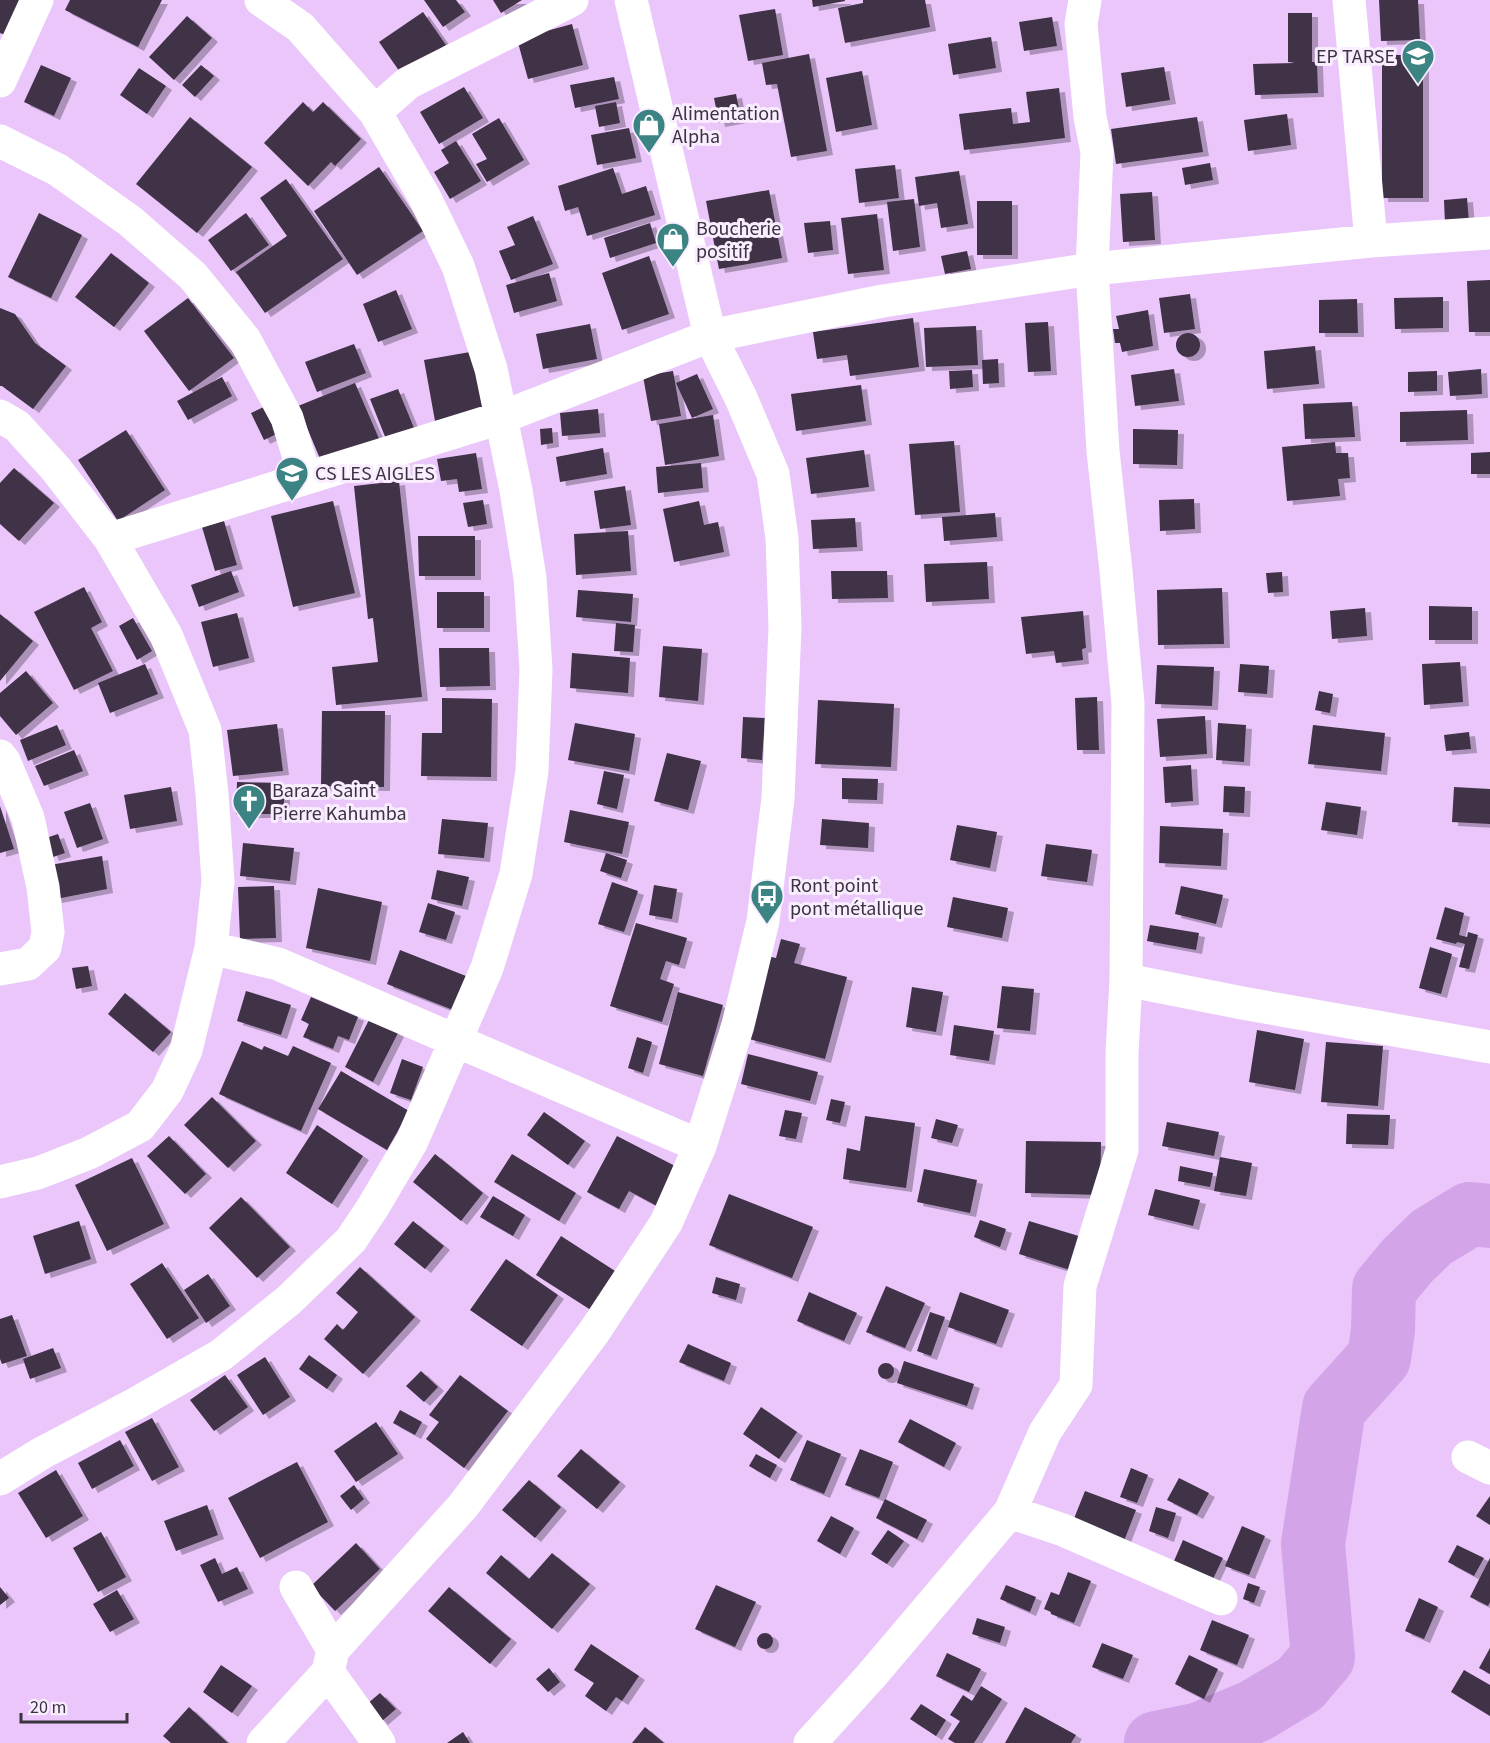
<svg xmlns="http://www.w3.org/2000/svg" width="1490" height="1743" viewBox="0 0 1490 1743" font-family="'Source Sans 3',sans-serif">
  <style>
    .green { fill: #eac6fb }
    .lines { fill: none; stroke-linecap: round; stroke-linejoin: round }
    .river { stroke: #d3a4e8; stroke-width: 64 }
    .building { fill: #403047; filter: url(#shadow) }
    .minor { stroke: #fff; stroke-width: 33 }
    .labels { text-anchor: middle; stroke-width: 6; stroke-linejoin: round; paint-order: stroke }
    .poi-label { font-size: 20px; fill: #3b333f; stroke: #f9edff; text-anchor: start }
  </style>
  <defs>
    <filter id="shadow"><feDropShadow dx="6" dy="4" stdDeviation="0" flood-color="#0004"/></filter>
  </defs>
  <rect width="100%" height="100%" fill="#f0dcfa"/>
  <!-- green -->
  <path class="green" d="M0,0h1490v1743h-1490z"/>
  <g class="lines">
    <!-- river -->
    <path class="river" d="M1156,1743l44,-9 55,-23 45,-27 23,-27 -10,-113 21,-136 45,-50 4,-28 1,-41 24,-29 24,-23 38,-23 20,2"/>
  </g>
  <!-- building -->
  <path class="building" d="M0,0h22l-11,37 -11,-4z
    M70,0h92l-24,47 -73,-37z
    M424,0h32l9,12 -22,15z
    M493,0h29l-21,13z
    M812,0h33v1l-32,6z
    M863,0h62l5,27 -85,16 -7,-35 25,-5z
    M1379,0h39l2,40 -39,1z
    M775,9l8,46 -35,6 -9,-46z
    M423,12l23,33 -44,30 -23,-33z
    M1288,13h24v49h5l1,31 -63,2 -2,-31 42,-1 -7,-1z
    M187,16l25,22 -38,42 -25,-23z
    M1052,17l5,29 -33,5 -5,-29z
    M572,24l11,41 -55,14 -11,-40z
    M991,37l5,31 -43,7 -5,-31z
    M809,54l18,97 -36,6 -14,-73 -11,1 -4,-22z
    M1382,55h41v143h-41z
    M41,65l30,13 -17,38 -30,-14z
    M201,65l13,11 -19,21 -13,-12z
    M1164,67l6,33 -44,7 -5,-34z
    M139,68l27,18 -19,28 -27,-19z
    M862,71l10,54 -36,7 -10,-54z
    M614,77l5,22 -44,9 -5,-23z
    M464,87l19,31 -44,26 -19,-32z
    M1059,88l6,50 -101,12 -5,-36 52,-6 2,16 17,-2 -4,-30z
    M736,94l5,25 -22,4 -5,-25z
    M303,102l10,10 10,-10 38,37 -26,27 -4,-4 -23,24 -44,-43z
    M616,102l4,21 -21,4 -4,-21z
    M1287,114l4,31 -43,6 -4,-31z
    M190,117l62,50 -55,66 -61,-49z
    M1197,117l6,35 -87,12 -5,-35z
    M499,118l25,42 -37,22 -11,-18 11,-5 -15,-25z
    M629,128l7,30 -39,7 -6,-30z
    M456,141l25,40 -31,18 -16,-27 15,-9 -8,-13z
    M1210,163l3,17 -28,5 -3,-17z
    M895,165l4,33 -40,5 -4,-34z
    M379,167l44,64 -66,44 -43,-64z
    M613,168l9,26 24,-8 9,29 -68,21 -9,-29 -13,4 -7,-25z
    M959,171l9,53 -27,4 -4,-25 -18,3 -4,-29z
    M286,179l57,80 -78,54 -29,-41 51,-36 -27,-38z
    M769,190l13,68 -63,11 -13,-68z
    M1152,192l3,48 -32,2 -3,-48z
    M1467,198l2,24 -24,2 -1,-24z
    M914,199l6,48 -27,4 -6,-49z
    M977,201h35v54h-35z
    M39,213l43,22 -31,63 -43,-21z
    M246,213l23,32 -38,26 -23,-31z
    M877,214l7,56 -36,4 -7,-56z
    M533,216l20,48 -42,16 -12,-29 16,-6 -8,-18z
    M830,221l3,29 -25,3 -4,-30z
    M650,223l6,20 -46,15 -6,-20z
    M967,251l4,18 -26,5 -4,-18z
    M111,253l38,30 -35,44 -39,-30z
    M649,256l20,58 -47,16 -20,-57z
    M549,273l8,28 -43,12 -8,-28z
    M1490,280v52h-21l-2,-51z
    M396,290l16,39 -34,13 -15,-38z
    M1190,294l5,35 -31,4 -5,-35z
    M1443,297v31l-48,1 -1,-31z
    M188,298l46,60 -45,33 -45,-60z
    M1357,299l1,34h-39v-33z
    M0,308l15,6 20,29 31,23 -33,43 -31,-23h-2z
    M1148,310l5,36 -31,6 -2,-9h-5l-2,-14h6l-3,-13z
    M913,318l6,49 -69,9 -3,-21 -30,4 -4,-27z
    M1048,322l3,49 -23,1 -3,-49z
    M590,324l7,35 -54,10 -7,-35z
    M976,326l2,39 -52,2 -2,-39z
    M1176 345a12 12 0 1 1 24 0a12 12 0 1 1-24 0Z
    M354,344l12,29 -49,19 -12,-30z
    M1315,346l4,38 -52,5 -3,-38z
    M476,351l11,60 -52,10 -11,-61z
    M998,359l1,24 -16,1 -1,-24z
    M1174,369l5,32 -44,5 -4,-31z
    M1481,369l1,25 -32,2 -2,-24z
    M972,370l1,17 -23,2 -1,-18z
    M673,371l8,45 -30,5 -8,-45z
    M1437,371v20l-29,1v-20z
    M697,374l16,35 -21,9 -16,-35z
    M222,377l10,19 -44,24 -11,-19z
    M355,383l25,58 -57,25 -25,-60z
    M861,385l5,36 -70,10 -5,-37z
    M398,389l16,39 -28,11 -16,-40z
    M1352,402l3,35 -50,2 -2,-35z
    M270,404l13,27 -19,9 -13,-27z
    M598,409l2,24 -38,3 -2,-23z
    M1467,410l1,30 -68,2v-30z
    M713,415l6,41 -54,9 -6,-41z
    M552,428l1,15 -12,2 -1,-16z
    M1133,429l45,1 -1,35 -44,-1z
    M126,430l39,60 -47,31 -40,-61z
    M954,441l6,71 -45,3 -6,-71z
    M1335,442l1,11h12l2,25 -12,1 2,17 -53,5 -5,-54z
    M603,448l4,26 -47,8 -4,-25z
    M864,450l5,37 -58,7 -5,-36z
    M1490,452v22h-19v-21z
    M476,453l6,36 -23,3 -2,-13 -16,2 -4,-22z
    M701,463l2,25 -45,5 -2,-26z
    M14,468l40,35 -35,38 -19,-17v-41z
    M399,481l23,216 -86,8 -4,-38 46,-5 -5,-44 -5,1 -14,-133z
    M625,486l6,39 -31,4 -6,-38z
    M1194,499l1,30 -35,2 -1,-31z
    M483,500l4,24 -19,3 -5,-24z
    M333,501l22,92 -62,14 -22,-91z
    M699,501l5,24 14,-3 6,30 -50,10 -11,-53z
    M995,513l2,24 -53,4 -2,-24z
    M855,518l2,29 -44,2 -2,-29z
    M224,521l13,44 -22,6 -13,-44z
    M628,531l3,40 -55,4 -2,-41z
    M418,536h57v40h-56z
    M987,562l2,37 -63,3 -2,-38z
    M231,571l8,21 -40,15 -8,-22z
    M831,571h56l1,27 -56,1z
    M1282,572l1,20 -15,1 -2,-20z
    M84,587l18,35 -11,6 22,43 -39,19 -40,-78z
    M1222,588l2,56 -66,1 -1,-55z
    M578,590l55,4 -2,28 -55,-5z
    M437,592h47v36h-47z
    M1429,606l43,1v33h-43z
    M1365,608l2,28 -35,3 -2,-28z
    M1083,611l3,37 -4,1 1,11 -27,3 -2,-12 -28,3 -5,-37z
    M237,613l12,45 -36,9 -12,-45z
    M0,614l33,27 -33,40z
    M133,618l19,33 -15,9 -18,-34z
    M616,623l19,2 -2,27 -19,-1z
    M663,646l39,3 -4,52 -39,-4z
    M439,648h50l1,38 -50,1z
    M572,653l58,5 -2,35 -58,-5z
    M1460,662l3,40 -39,3 -2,-41z
    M145,664l13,30 -48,19 -12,-30z
    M1240,664l29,2 -2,28 -29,-2z
    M1157,665l57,2 -2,39 -57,-2z
    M26,671l27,32 -37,32 -16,-19v-23z
    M1319,691l14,3 -3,19 -15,-3z
    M1097,697l2,53h-22l-2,-52z
    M442,698l50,1 -1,78 -70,-1 1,-43h20z
    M818,700l76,4 -3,63 -76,-3z
    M322,711h63l-1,76 -63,-1z
    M1205,716l2,38 -47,3 -3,-38z
    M743,717l22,1 -3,42 -21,-2z
    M575,723l60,11 -6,37 -61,-11z
    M1218,723l28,2 -2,37 -28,-2z
    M277,724l6,47 -50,5 -6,-46z
    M57,725l9,20 -38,16 -8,-21z
    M1313,725l72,8 -4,38 -73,-7z
    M1469,732l2,17 -25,2 -2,-16z
    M74,750l9,21 -39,15 -9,-20z
    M667,753l34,8 -13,49 -34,-9z
    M1191,765l2,36 -28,2 -2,-36z
    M604,771l20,4 -7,34 -20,-5z
    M842,778l36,1 -1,21 -35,-1z
    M237,782l47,1v31h-48z
    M1224,786l21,1 -1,26 -21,-1z
    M171,787l6,34 -47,8 -6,-34z
    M1454,787l36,2v35l-38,-2z
    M1326,802l35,5 -4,28 -36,-5z
    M90,803l13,36 -26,9 -13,-36z
    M0,806l14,43 -14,4z
    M570,810l59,12 -7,32 -58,-12z
    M442,819l46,4 -4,35 -46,-4z
    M822,819l47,4 -1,25 -48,-3z
    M957,825l40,7 -7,36 -40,-8z
    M1160,826l63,3 -2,37 -62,-3z
    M58,834l7,19 -12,4 -7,-19z
    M243,843l51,5 -4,33 -50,-5z
    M1046,844l46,6 -5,32 -46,-6z
    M606,853l21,7 -6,18 -21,-7z
    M102,856l5,33 -51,10 -6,-34z
    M437,870l32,7 -7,29 -31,-7z
    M612,882l26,9 -14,41 -26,-8z
    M654,885l23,4 -5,30 -23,-4z
    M274,886l2,52 -36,1 -2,-52z
    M1181,886l42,9 -7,29 -41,-10z
    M318,888l64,14 -12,59 -64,-13z
    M953,897l55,11 -6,30 -55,-11z
    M428,903l27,9 -9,28 -27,-8z
    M1445,907l19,6 -5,22 8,2 1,-5 10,3 -9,34 -10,-2 6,-23 -8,-2 -1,2 -20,-5z
    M636,923l51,15 -8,27 -13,-4 -6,18 14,5 -12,38 -52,-16z
    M1150,925l49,8 -3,17 -49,-9z
    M781,939l19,5 -6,19 53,14 -22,82 -76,-20 22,-82 5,1z
    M1430,947l22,7 -11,40 -22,-6z
    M400,950l66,26 -13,34 -66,-26z
    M88,966l4,20 -16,3 -4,-21z
    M1002,986l32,3 -4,42 -33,-3z
    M912,987l31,5 -7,40 -30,-5z
    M246,991l45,14 -10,30 -44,-14z
    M678,992l45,13 -20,71 -44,-12z
    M125,993l46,39 -18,20 -45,-38z
    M311,997l47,20 -9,23 -11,-4 -5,13 -30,-12 6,-13 -8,-4z
    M370,1018l28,15 -25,49 -28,-15z
    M954,1025l40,6 -5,30 -39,-6z
    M1257,1030l47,9 -9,51 -46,-8z
    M637,1037l15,5 -9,31 -15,-5z
    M242,1041l20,9 2,-4 24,10 5,-10 38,17 -30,68 -82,-37z
    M1326,1042l57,4 -5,60 -57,-4z
    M748,1054l70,18 -8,29 -69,-17z
    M402,1059l21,8 -12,33 -21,-7z
    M341,1071l68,40 -22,39 -69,-41z
    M212,1097l44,44 -28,27 -44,-43z
    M831,1099l14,3 -5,21 -14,-3z
    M785,1110l17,3 -6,26 -17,-3z
    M544,1112l41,29 -17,24 -41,-30z
    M1347,1114l43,1 -2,30 -42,-1z
    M865,1116l50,7 -9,65 -63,-9 4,-31 13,3z
    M936,1119l22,6 -6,18 -21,-5z
    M1167,1122l52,10 -5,24 -52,-10z
    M317,1125l46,31 -31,48 -46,-31z
    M169,1136l37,38 -21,20 -38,-38z
    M617,1136l60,31 -20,39 -28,-15 -10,18 -32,-17z
    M1026,1141l75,1 -1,53 -75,-2z
    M435,1154l48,39 -22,28 -48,-39z
    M512,1154l64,39 -17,28 -65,-39z
    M1220,1157l32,6 -6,33 -32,-5z
    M132,1158l32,66 -57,27 -32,-66z
    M1180,1166l33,7 -3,14 -32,-6z
    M924,1169l53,11 -7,33 -53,-11z
    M1155,1189l45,11 -7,26 -45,-11z
    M729,1194l84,33 -21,51 -83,-33z
    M493,1196l32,19 -12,21 -33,-19z
    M241,1197l49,50 -33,31 -48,-50z
    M980,1220l26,9 -6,18 -26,-10z
    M79,1221l12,38 -46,15 -12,-38z
    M413,1221l31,25 -19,23 -31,-25z
    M1029,1221l53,16 -12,33 -51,-16z
    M561,1236l54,35 -24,39 -55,-35z
    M506,1259l52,36 -36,51 -52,-36z
    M162,1263l37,55 -32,21 -37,-55z
    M360,1267l55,50 -52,57 -39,-35 13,-15 6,6 15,-18 -22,-19z
    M208,1274l22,32 -24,17 -22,-33z
    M716,1277l24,7 -4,16 -24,-7z
    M886,1286l39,17 -20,45 -39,-16z
    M809,1292l48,21 -13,28 -47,-20z
    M960,1292l49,18 -13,34 -48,-17z
    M930,1312l15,5 -14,39 -14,-5z
    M12,1315l15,41 -25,8 -2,-5v-40z
    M688,1344l43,19 -7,18 -45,-19z
    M53,1348l8,20 -31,11 -7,-20z
    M309,1355l28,20 -10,14 -28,-20z
    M265,1357l25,40 -27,18 -26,-40z
    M904,1361l70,23 -7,22 -70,-23z
    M878 1371a8 8 0 1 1 16 0a8 8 0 1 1-16 0Z
    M421,1371l17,16 -14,15 -18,-16z
    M225,1375l23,32 -34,24 -24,-31z
    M460,1375l48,36 -44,57 -38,-29 13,-17 -10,-7z
    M761,1407l36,25 -18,27 -36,-25z
    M400,1410l22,12 -7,13 -22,-12z
    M152,1418l27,49 -27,14 -27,-49z
    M910,1419l46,24 -12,24 -46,-25z
    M376,1422l22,32 -42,28 -22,-31z
    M120,1440l14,26 -42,23 -14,-26z
    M807,1440l34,14 -17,40 -34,-14z
    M581,1449l39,33 -23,27 -40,-33z
    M860,1449l33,13 -14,36 -34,-13z
    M756,1454l21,11 -7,13 -21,-12z
    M297,1462l31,60 -68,36 -32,-60z
    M1131,1468l17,7 -11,28 -17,-6z
    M56,1470l27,46 -37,22 -28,-45z
    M1179,1478l30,15 -12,22 -30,-15z
    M529,1480l32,27 -26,31 -33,-28z
    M354,1485l10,14 -13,11 -11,-14z
    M1085,1491l51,19 -12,31 -51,-20z
    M1490,1496v29l-14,-9z
    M885,1499l42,21 -10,19 -41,-21z
    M207,1505l11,30 -42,16 -12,-30z
    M1156,1507l20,6 -8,25 -19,-7z
    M831,1516l23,12 -14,26 -23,-13z
    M1242,1526l23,10 -16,39 -24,-9z
    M888,1530l16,11 -17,23 -16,-10z
    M101,1532l25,45 -28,15 -25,-44z
    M1183,1540l40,18 -10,21 -39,-18z
    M356,1543l24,26 -45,42 -24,-25z
    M1457,1545l27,13 -10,18 -26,-14z
    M552,1553l38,31 -38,45 -66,-56 15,-18 28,24z
    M215,1558l7,16 15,-7 11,22 -30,13 -18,-37z
    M1490,1558v44l-2,4 -18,-9z
    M1068,1572l23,9 -17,42 -23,-9v-2l-7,-3 7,-17 8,3z
    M1248,1583l12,4 -6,16 -11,-4z
    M716,1585l40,17 -21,45 -40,-18z
    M1006,1585l30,12 -6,15 -30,-13z
    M0,1587l9,11 -9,7z
    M449,1587l62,52 -21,25 -62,-53z
    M117,1590l17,29 -24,13 -17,-28z
    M1419,1598l19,9 -14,32 -19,-8z
    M977,1618l28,9 -5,16 -28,-9z
    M1212,1620l37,15 -12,30 -37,-15z
    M757 1641a8 8 0 1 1 16 0a8 8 0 1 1-16 0Z
    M1102,1643l31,12 -10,24 -31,-12z
    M591,1644l48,32 -17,25 -6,-4 -10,14 -21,-15 9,-13 -20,-13z
    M1490,1648v26l-11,-6z
    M947,1653l34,16 -12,23 -33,-16z
    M1189,1655l29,14 -14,30 -29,-15z
    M221,1665l31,21 -20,27 -29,-21z
    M549,1668l11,14 -12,10 -12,-13z
    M1464,1670l26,15v31l-39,-24z
    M981,1686l21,13 -28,44h-19l-7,-4 12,-18 -10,-6 13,-20 9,6z
    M380,1693l16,16 -14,12 -15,-17z
    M921,1704l25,16 -10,16 -26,-17z
    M189,1707l39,36h-57l-8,-7z
    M1025,1707l51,28 -5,8h-66z
    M645,1727l19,16h-32z
    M463,1732l7,11h-23z"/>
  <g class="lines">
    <!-- minor -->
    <path class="minor" d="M1349,0l22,241
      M0,81l37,-81
      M375,112l33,-29 164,-83
      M0,141l58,29 72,51 63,55 52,64 42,78 18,59
      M0,416l17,10 39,43 54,70 56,96 39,95 7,64 6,87 -7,67 -25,102 -19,41 -27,35 -51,27 -51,20 -38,9
      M110,539l390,-121 210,-82 173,-35 209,-32 279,-28 119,-8
      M0,756l4,5 24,57 15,69 5,45 -3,16 -17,16 -28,5
      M211,948l67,16 422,182
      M1126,980l116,23 248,44
      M1468,1457l22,11
      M0,1479l42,-26 93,-49 86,-49 68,-55 62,-60 22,-33 39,-66 75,-173 29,-94 16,-103 4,-102 -6,-91 -14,-88 -25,-121 -33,-103 -33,-68 -50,-86 -75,-85 -39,-27
      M1010,1512l53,18 158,69
      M296,1587l37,63
      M328,1672l51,71
      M263,1743l65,-71 5,-22 130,-144 131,-174 72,-109 34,-77 38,-121 25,-104 15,-123 7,-171 -3,-89 -9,-64 -32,-76 -31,-62 -79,-336
      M810,1743l61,-67 139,-164 35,-80 31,-47 4,-99 42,-136v-97l4,-73 2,-276 -12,-133 -13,-120 -11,-182 5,-117 -7,-35 -9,-93 4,-24"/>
  </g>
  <!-- icons -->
  <defs>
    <g id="school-pin" transform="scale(1.725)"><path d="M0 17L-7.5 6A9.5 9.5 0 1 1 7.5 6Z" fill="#3c8484" stroke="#f9edff"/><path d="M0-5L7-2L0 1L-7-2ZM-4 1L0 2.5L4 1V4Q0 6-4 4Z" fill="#fff"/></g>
    <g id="shop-pin" transform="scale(1.725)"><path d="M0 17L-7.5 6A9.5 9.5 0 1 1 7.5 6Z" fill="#3c8484" stroke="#f9edff"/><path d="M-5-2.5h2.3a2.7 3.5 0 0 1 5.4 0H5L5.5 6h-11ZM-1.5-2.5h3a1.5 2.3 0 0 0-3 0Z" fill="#fff"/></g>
    <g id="church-pin" transform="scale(1.725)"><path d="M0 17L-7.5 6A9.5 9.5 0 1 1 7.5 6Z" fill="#3c8484" stroke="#f9edff"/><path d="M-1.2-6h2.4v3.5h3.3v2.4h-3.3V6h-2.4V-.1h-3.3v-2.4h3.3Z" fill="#fff"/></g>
    <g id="bus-pin" transform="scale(1.725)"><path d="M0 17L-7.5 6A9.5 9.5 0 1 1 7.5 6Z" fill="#3c8484" stroke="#f9edff"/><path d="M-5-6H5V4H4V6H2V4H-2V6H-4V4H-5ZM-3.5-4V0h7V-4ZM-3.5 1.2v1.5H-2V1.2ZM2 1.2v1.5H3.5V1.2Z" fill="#fff"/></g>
  </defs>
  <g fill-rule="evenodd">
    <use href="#school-pin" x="1418" y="56"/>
    <use href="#shop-pin" x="649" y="125"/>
    <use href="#shop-pin" x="673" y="239"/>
    <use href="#school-pin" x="292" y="473"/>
    <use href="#church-pin" x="249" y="801"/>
    <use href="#bus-pin" x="767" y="896"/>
  </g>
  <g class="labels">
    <!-- poi labels -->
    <g class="poi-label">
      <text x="1395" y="63" text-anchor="end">EP TARSE</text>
      <text x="672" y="120">Alimentation<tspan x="672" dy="23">Alpha</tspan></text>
      <text x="696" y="235">Boucherie<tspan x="696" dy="23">positif</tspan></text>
      <text x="315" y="480">CS LES AIGLES</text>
      <text x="272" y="797">Baraza Saint<tspan x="272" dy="23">Pierre Kahumba</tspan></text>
      <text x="790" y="892">Ront point<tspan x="790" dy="23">pont métallique</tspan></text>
    </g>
  </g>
  <!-- scale -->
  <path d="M21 1713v9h106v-9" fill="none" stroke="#3b333f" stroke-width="3"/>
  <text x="30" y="1713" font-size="18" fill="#3b333f" stroke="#f9edff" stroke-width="4.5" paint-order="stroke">20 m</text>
</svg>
